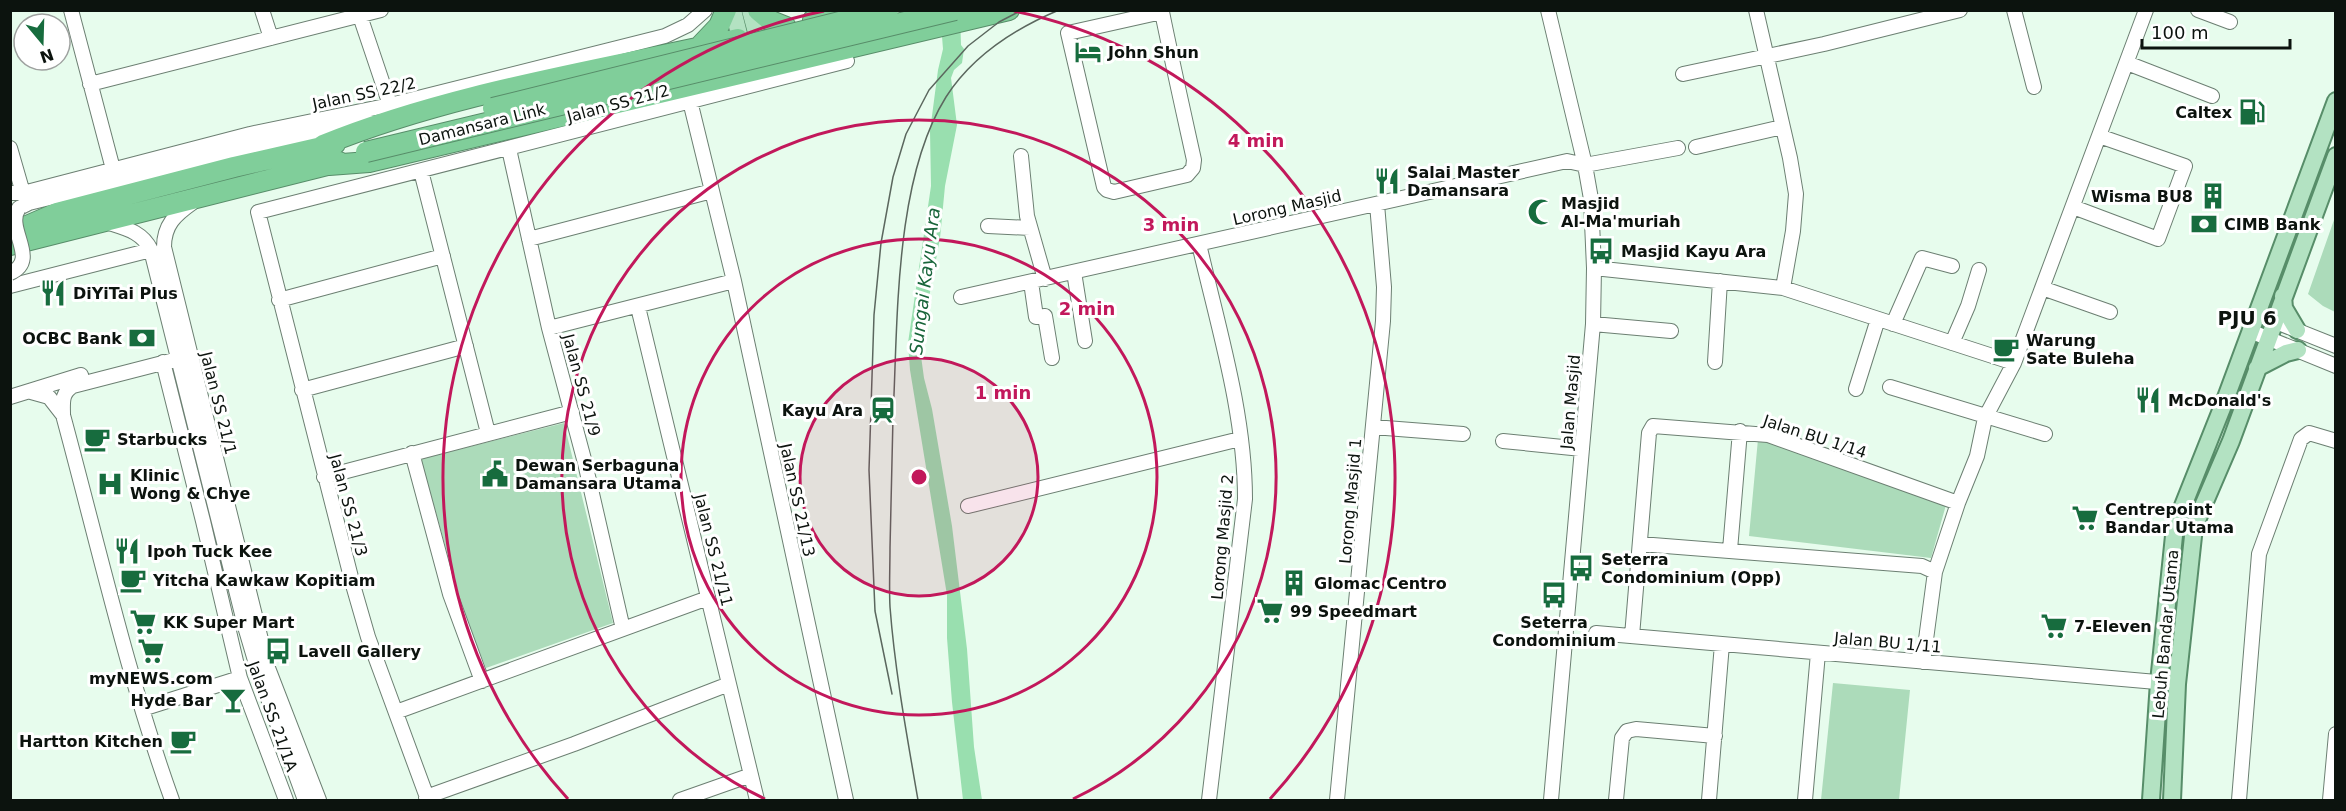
<svg xmlns="http://www.w3.org/2000/svg" width="2346" height="811" viewBox="0 0 2346 811" font-family="'DejaVu Sans',sans-serif">
  <style>
    .green { fill: #acdbba }
    .water { fill: #99dfaf }
    .lines { fill: none; stroke-linecap: round; stroke-linejoin: round }
    .minor-casing { stroke: #6c7f72; stroke-width: 16 }
    .major-casing { stroke: #578d69; stroke-width: 20 }
    .highway-casing { stroke: #578d69; stroke-width: 22 }
    .minor { stroke: #fff; stroke-width: 14 }
    .major { stroke: #b3e2c2; stroke-width: 16 }
    .highway { stroke: #80ce9a; stroke-width: 20 }
    .tram { stroke: #5b675e; stroke-width: 1.5 }
    .minor-bridge-casing { stroke: #6c7f72; stroke-width: 16; stroke-linecap: butt }
    .highway-bridge-casing { stroke: #578d69; stroke-width: 22; stroke-linecap: butt }
    .minor-bridge { stroke: #fff; stroke-width: 14 }
    .highway-bridge { stroke: #80ce9a; stroke-width: 20 }
    .ring { fill: none; stroke: #c2185b; stroke-width: 3 }
    .labels { text-anchor: middle; stroke-width: 6; stroke-linejoin: round; paint-order: stroke }
    .poi-label { font-size: 16px; font-weight: bold; fill: #0c130e; stroke: #fff; text-anchor: start }
    .street-label { font-size: 16px; fill: #0c130e; stroke: #fff }
    .water-label { font-size: 18px; font-style: italic; fill: #18653a; stroke: #fff }
    .quarter-label { font-size: 20px; font-weight: bold; fill: #0c130e; stroke: #fff }
    .centre { fill: #c2185b; stroke: #fff; stroke-width: 3 }
    .ring-label { font-size: 18px; text-anchor: middle; font-weight: bold; fill: #c2185b; stroke: #fff; stroke-width: 6; stroke-linejoin: round; paint-order: stroke }
  </style>
  <rect width="100%" height="100%" fill="#e7fced"/>
  <!-- green -->
  <path class="green" d="M2335,217v95l-12,-6 -15,-12z
    M564,423l49,200 -127,45 -22,-55 -43,-154z
    M1758,439l188,66 -15,53 -182,-22z
    M1833,683l77,7 -11,110h-78z"/>
  <!-- water -->
  <path class="water" d="M940,11h20l1,34 3,4 -2,14 -8,7 -3,8 6,47 -12,61 -5,52 -12,65 -7,53 3,22 8,31 20,117 15,123 7,98 8,53h-19l-11,-98 -5,-64v-43l-37,-225 -2,-27 23,-157 -1,-55 8,-61 5,-21z"/>
  <g class="lines">
    <!-- minor casing -->
    <g class="minor-casing">
      <path id="minor" d="M71,10l42,159
        M262,10l9,28
        M358,10l32,95
        M1161,10l1,2c10,49 21,98 32,148l-1,8 -6,7 -73,17 -7,-2 -3,-3 -36,-154 94,-21
        M1548,10l37,155 6,34 3,69 -1,56 -42,476
        M1756,10l34,148 6,36 -3,37 -10,57
        M2014,10l20,77
        M2198,10l32,12
        M2127,63l85,33
        M1683,74l141,-30 136,-34
        M90,84l291,-74
        M690,101l44,180 112,519
        M1696,147l86,-20
        M10,148l13,45
        M509,149l40,179 36,135 38,166
        M1021,156l6,60 18,63
        M421,171l67,262
        M10,193h13l227,-59 140,-29 275,-69 23,-11 17,-15
        M192,203c-17,12 -28,22 -28,44l104,421 51,132
        M2073,207l85,32 27,-73 -86,-30
        M19,208l10,-5 340,-84
        M106,222c18,6 36,9 45,28l95,380 13,44 46,126
        M988,226l42,2
        M529,239l183,-48
        M1199,244c19,83 46,169 46,255l-36,301
        M1594,268l189,20 231,75
        M1074,272l11,69
        M1031,282l5,35 9,-1 7,42
        M10,286l141,-36
        M2042,288l68,24
        M961,297l606,-136 18,4 93,-17
        M279,300l164,-44
        M638,307l119,493
        M2256,314l80,32
        M1593,324l78,7
        M1893,324l29,-66 30,8
        M549,328l185,-47
        M2250,331l86,35
        M1952,343l16,-37 11,-36
        M163,362l40,159 37,157 46,122
        M1715,362l5,-81
        M1890,387l155,47
        M1856,389l22,-70
        M302,390l164,-44
        M31,392l18,5 14,18
        M10,397l71,-22
        M1373,427l90,7
        M1503,441l79,8
        M412,453l38,141 32,87
        M324,477l248,-65
        M968,506l272,-67
        M1640,544l282,22 13,6
        M1730,550l10,-119
        M1596,633l572,50
        M1632,636l17,-203 4,-7 115,9 190,68
        M1923,662l12,-90 23,-69 19,-47 8,-38 29,-55 132,-353
        M142,709l98,-31
        M396,712l312,-114
        M426,797l148,-53 155,-60
        M172,800c-45,-125 -74,-256 -109,-385 0,-12 -2,-22 10,-29l105,-27
        M428,800l-60,-163 -15,-52 -95,-373 589,-151
        M680,800l71,-25
        M1337,800l46,-479 1,-34 -7,-83
        M1616,800l6,-62 5,-7 9,-2 79,7
        M1709,800l13,-156
        M1805,800l13,-147
        M2239,800l20,-246 42,-115 8,-6 27,8
        M2330,800l6,-66"/>
    </g>
    <!-- major casing -->
    <g class="major-casing">
      <path id="major" d="M733,10l10,40
        M750,10l12,45
        M2283,296l1,12 13,22
        M2257,368l29,-15 12,-3
        M2151,800l8,-118 16,-156 49,-123 112,-302
        M2172,800l5,-116 17,-157 37,-86 105,-285"/>
    </g>
    <!-- highway casing -->
    <g class="highway-casing">
      <path id="highway" d="M758,10l13,11 15,6
        M813,20l31,-10
        M701,45l18,-19 7,-16
        M323,145c130,-53 279,-75 415,-106
        M329,165l40,-3 640,-152
        M10,230l17,-4 30,-13 177,-46 101,-23
        M10,245l329,-83"/>
    </g>
    <!-- minor -->
    <use href="#minor" class="minor"/>
    <!-- major -->
    <use href="#major" class="major"/>
    <!-- highway -->
    <use href="#highway" class="highway"/>
    <!-- tram -->
    <path class="tram" d="M892,694l-17,-83 -6,-141 5,-155 7,-72 12,-66 13,-43 23,-44 39,-44 31,-24 23,-12
      M918,800c-11,-64 -23,-128 -28,-193 -1,-19 0,-39 0,-59 1,-44 2,-87 3,-131 5,-96 1,-237 53,-320 27,-42 68,-68 113,-87"/>
    <!-- minor-bridge casing -->
    <g class="minor-bridge-casing">
      <path id="minor-bridge" d="M10,273c31,-13 -6,-45 9,-65"/>
    </g>
    <!-- highway-bridge casing -->
    <g class="highway-bridge-casing">
      <path id="highway-bridge" d="M493,108l395,-98
        M366,152l589,-142"/>
    </g>
    <!-- minor-bridge -->
    <use href="#minor-bridge" class="minor-bridge"/>
    <!-- highway-bridge -->
    <use href="#highway-bridge" class="highway-bridge"/>
  </g>
  <!-- distance rings -->
  <circle cx="919" cy="477" r="119" fill="#c2185b" fill-opacity=".12"/>
  <g class="ring">
    <circle cx="919" cy="477" r="119"/>
    <circle cx="919" cy="477" r="238"/>
    <path d="M765 799A357 357 0 1 1 1073 799"/>
    <path d="M568 799A476 476 0 0 1 824 11M1014 11A476 476 0 0 1 1270 799"/>
  </g>
  <!-- icons -->
  <defs>
    <g id="hotel-bare" transform="scale(2.07)"><path d="M-6-4.5h1.5V1H6V5H4.5V3h-9V5H-6ZM-4 0a1.8 1.8 0 1 1 3.6 0ZM.5 0V-2.5h3Q6-2.5 6 0Z" fill="#176c3e" stroke="#fff" stroke-width="2.5" paint-order="stroke"/></g>
    <g id="fuel-bare" transform="scale(2.07)"><path d="M-5.5-6h7V0h2V4h1.3V-2.5L3-4.5l.8-.8L6-3V5H2.5V1h-1V6h-7ZM-4.2-4.7v3.2H.2V-4.7Z" fill="#176c3e" stroke="#fff" stroke-width="2.5" paint-order="stroke"/></g>
    <g id="restaurant-bare" transform="scale(2.07)"><path d="M-5-6h1v4h1v-4h1v4h1v-4h1v5L-1.5 .5V6h-2V.5L-5-1ZM5-6V6H3V1.5H1.5Q1.5-4 5-6Z" fill="#176c3e" stroke="#fff" stroke-width="2.5" paint-order="stroke"/></g>
    <g id="building-bare" transform="scale(2.07)"><path d="M-4-6H4V6H1V3H-1V6H-4ZM-2.5-4.3h1.7v1.8h-1.7ZM.8-4.3h1.7v1.8H.8ZM-2.5-1h1.7V.8h-1.7ZM.8-1h1.7V.8H.8Z" fill="#176c3e" stroke="#fff" stroke-width="2.5" paint-order="stroke"/></g>
    <g id="mosque-bare" transform="scale(2.07)"><path d="M3.5-4.9A6 6 0 1 0 3.5 4.9A5 5 0 1 1 3.5-4.9Z" fill="#176c3e" stroke="#fff" stroke-width="2.5" paint-order="stroke"/></g>
    <g id="bank-bare" transform="scale(2.07)"><path d="M-6-4H6V4H-6ZM0-2.3a2.3 2.3 0 1 0 0 4.6a2.3 2.3 0 1 0 0-4.6Z" fill="#176c3e" stroke="#fff" stroke-width="2.5" paint-order="stroke"/></g>
    <g id="bus-bare" transform="scale(2.07)"><path d="M-5-6H5V4H4V6H2V4H-2V6H-4V4H-5ZM-3.5-4V0h7V-4ZM-3.5 1.2v1.5H-2V1.2ZM2 1.2v1.5H3.5V1.2Z" fill="#176c3e" stroke="#fff" stroke-width="2.5" paint-order="stroke"/></g>
    <g id="cafe-bare" transform="scale(2.07)"><path d="M-5.5-4.5H6V0H3Q3 3.5 0 3.5H-2.5Q-5.5 3.5-5.5 0ZM3-3.2v2h1.7v-2ZM-6 4.5H4V6H-6Z" fill="#176c3e" stroke="#fff" stroke-width="2.5" paint-order="stroke"/></g>
    <g id="station-bare" transform="scale(2.07)"><path d="M-3-6H3Q5-6 5-4V2Q5 4 3 4L4.5 6H3L1.5 4h-3L-3 6H-4.5L-3 4Q-5 4-5 2V-4Q-5-6-3-6ZM-3.5-4v3h7v-3ZM-3.5 1v1.5H-2V1ZM2 1v1.5H3.5V1Z" fill="#176c3e" stroke="#fff" stroke-width="2.5" paint-order="stroke"/></g>
    <g id="civic-bare" transform="scale(2.07)"><path d="M-.6-6.5H3V-4.5H.6V-3L4-1V1h2V6H-6V1h2V-1L-.6-3ZM-1.2 2.5V6h2.4V2.5Z" fill="#176c3e" stroke="#fff" stroke-width="2.5" paint-order="stroke"/></g>
    <g id="hospital-bare" transform="scale(2.07)"><path d="M-5-5h3v3.5h4V-5h3V5h-3V1.5h-4V5h-3Z" fill="#176c3e" stroke="#fff" stroke-width="2.5" paint-order="stroke"/></g>
    <g id="supermarket-bare" transform="scale(2.07)"><path d="M-6-5.5h2.5l.6 2H6L4.5 2H-2.5L-4.4-4H-6ZM-1.5 3.2a1.3 1.3 0 1 0 .1 0ZM3 3.2a1.3 1.3 0 1 0 .1 0Z" fill="#176c3e" stroke="#fff" stroke-width="2.5" paint-order="stroke"/></g>
    <g id="bar-bare" transform="scale(2.07)"><path d="M-6-5H6L.8 .8V4.5H3.5V6h-7V4.5H-.8V.8Z" fill="#176c3e" stroke="#fff" stroke-width="2.5" paint-order="stroke"/></g>
  </defs>
  <g fill-rule="evenodd">
    <use href="#hotel-bare" x="1088" y="52"/>
    <use href="#fuel-bare" x="2252" y="112"/>
    <use href="#restaurant-bare" x="1387" y="181"/>
    <use href="#building-bare" x="2213" y="196"/>
    <use href="#mosque-bare" x="1541" y="212"/>
    <use href="#bank-bare" x="2204" y="224"/>
    <use href="#bus-bare" x="1601" y="251"/>
    <use href="#restaurant-bare" x="53" y="293"/>
    <use href="#bank-bare" x="142" y="338"/>
    <use href="#cafe-bare" x="2006" y="349"/>
    <use href="#restaurant-bare" x="2148" y="400"/>
    <use href="#station-bare" x="883" y="410"/>
    <use href="#cafe-bare" x="97" y="439"/>
    <use href="#civic-bare" x="495" y="474"/>
    <use href="#hospital-bare" x="110" y="484"/>
    <use href="#supermarket-bare" x="2085" y="518"/>
    <use href="#restaurant-bare" x="127" y="551"/>
    <use href="#bus-bare" x="1581" y="568"/>
    <use href="#cafe-bare" x="133" y="580"/>
    <use href="#building-bare" x="1294" y="583"/>
    <use href="#bus-bare" x="1554" y="595"/>
    <use href="#supermarket-bare" x="1270" y="611"/>
    <use href="#supermarket-bare" x="143" y="622"/>
    <use href="#supermarket-bare" x="2054" y="626"/>
    <use href="#supermarket-bare" x="151" y="651"/>
    <use href="#bus-bare" x="278" y="651"/>
    <use href="#bar-bare" x="233" y="700"/>
    <use href="#cafe-bare" x="183" y="741"/>
  </g>
  <g class="labels">
    <!-- poi labels -->
    <g class="poi-label">
      <text x="1108" y="58">John Shun</text>
      <text x="2232" y="118" text-anchor="end">Caltex</text>
      <text x="1407" y="178">Salai Master<tspan x="1407" dy="18">Damansara</tspan></text>
      <text x="2193" y="202" text-anchor="end">Wisma BU8</text>
      <text x="1561" y="209">Masjid<tspan x="1561" dy="18">Al-Ma'muriah</tspan></text>
      <text x="2224" y="230">CIMB Bank</text>
      <text x="1621" y="257">Masjid Kayu Ara</text>
      <text x="73" y="299">DiYiTai Plus</text>
      <text x="122" y="344" text-anchor="end">OCBC Bank</text>
      <text x="2026" y="346">Warung<tspan x="2026" dy="18">Sate Buleha</tspan></text>
      <text x="2168" y="406">McDonald's</text>
      <text x="863" y="416" text-anchor="end">Kayu Ara</text>
      <text x="117" y="445">Starbucks</text>
      <text x="515" y="471">Dewan Serbaguna<tspan x="515" dy="18">Damansara Utama</tspan></text>
      <text x="130" y="481">Klinic<tspan x="130" dy="18">Wong &amp; Chye</tspan></text>
      <text x="2105" y="515">Centrepoint<tspan x="2105" dy="18">Bandar Utama</tspan></text>
      <text x="147" y="557">Ipoh Tuck Kee</text>
      <text x="1601" y="565">Seterra<tspan x="1601" dy="18">Condominium (Opp)</tspan></text>
      <text x="153" y="586">Yitcha Kawkaw Kopitiam</text>
      <text x="1314" y="589">Glomac Centro</text>
      <text x="1290" y="617">99 Speedmart</text>
      <text x="163" y="628">KK Super Mart</text>
      <text x="1554" y="628" text-anchor="middle">Seterra<tspan x="1554" dy="18">Condominium</tspan></text>
      <text x="2074" y="632">7-Eleven</text>
      <text x="298" y="657">Lavell Gallery</text>
      <text x="151" y="684" text-anchor="middle">myNEWS.com</text>
      <text x="213" y="706" text-anchor="end">Hyde Bar</text>
      <text x="163" y="747" text-anchor="end">Hartton Kitchen</text>
    </g>
    <!-- street labels -->
    <g class="street-label">
      <text transform="translate(364 93) rotate(-12)" y="6">Jalan SS 22/2</text>
      <text transform="translate(618 103) rotate(-15)" y="6">Jalan SS 21/2</text>
      <text transform="translate(482 124) rotate(-14)" y="6">Damansara Link</text>
      <text transform="translate(1287 207) rotate(-13)" y="6">Lorong Masjid</text>
      <text transform="translate(582 385) rotate(75)" y="6">Jalan SS 21/9</text>
      <text transform="translate(1570 402) rotate(-85)" y="6">Jalan Masjid</text>
      <text transform="translate(219 403) rotate(76)" y="6">Jalan SS 21/1</text>
      <text transform="translate(1815 436) rotate(18)" y="6">Jalan BU 1/14</text>
      <text transform="translate(798 500) rotate(78)" y="6">Jalan SS 21/13</text>
      <text transform="translate(1350 501) rotate(-85)" y="6">Lorong Masjid 1</text>
      <text transform="translate(349 505) rotate(75)" y="6">Jalan SS 21/3</text>
      <text transform="translate(1222 537) rotate(-85)" y="6">Lorong Masjid 2</text>
      <text transform="translate(714 550) rotate(76)" y="6">Jalan SS 21/11</text>
      <text transform="translate(2165 634) rotate(-85)" y="6">Lebuh Bandar Utama</text>
      <text transform="translate(1888 642) rotate(5)" y="6">Jalan BU 1/11</text>
      <text transform="translate(273 716) rotate(70)" y="6">Jalan SS 21/1A</text>
    </g>
    <!-- water labels -->
    <g class="water-label">
      <text transform="translate(925 281) rotate(-83)" y="6">Sungai Kayu Ara</text>
    </g>
    <!-- quarter labels -->
    <g class="quarter-label">
      <text x="2247" y="325">PJU 6</text>
    </g>
  </g>
  <circle cx="919" cy="477" r="9" class="centre"/>
  <g class="ring-label">
    <text x="1256" y="147">4 min</text>
    <text x="1171" y="231">3 min</text>
    <text x="1087" y="315">2 min</text>
    <text x="1003" y="399">1 min</text>
  </g>
  <!-- border -->
  <rect width="2346" height="811" fill="none" stroke="#0c130e" stroke-width="24"/>
  <!-- north arrow -->
  <g transform="translate(42 42) rotate(161)"><circle r="28" fill="#ffffff" stroke="#9ea19f" stroke-width="1.5"/>
  <path d="M0-4.5L10 22L0 15L-10 22Z" fill="#176c3e"/>
  <text y="-9" font-size="16" font-weight="bold" text-anchor="middle" fill="#0c130e">N</text>
  </g>
  <!-- scale -->
  <path d="M2142 39v9h148v-9" fill="none" stroke="#0c130e" stroke-width="3"/>
  <text x="2151" y="39" font-size="18" fill="#0c130e" stroke="#ffffff" stroke-width="4.5" paint-order="stroke">100 m</text>
</svg>
